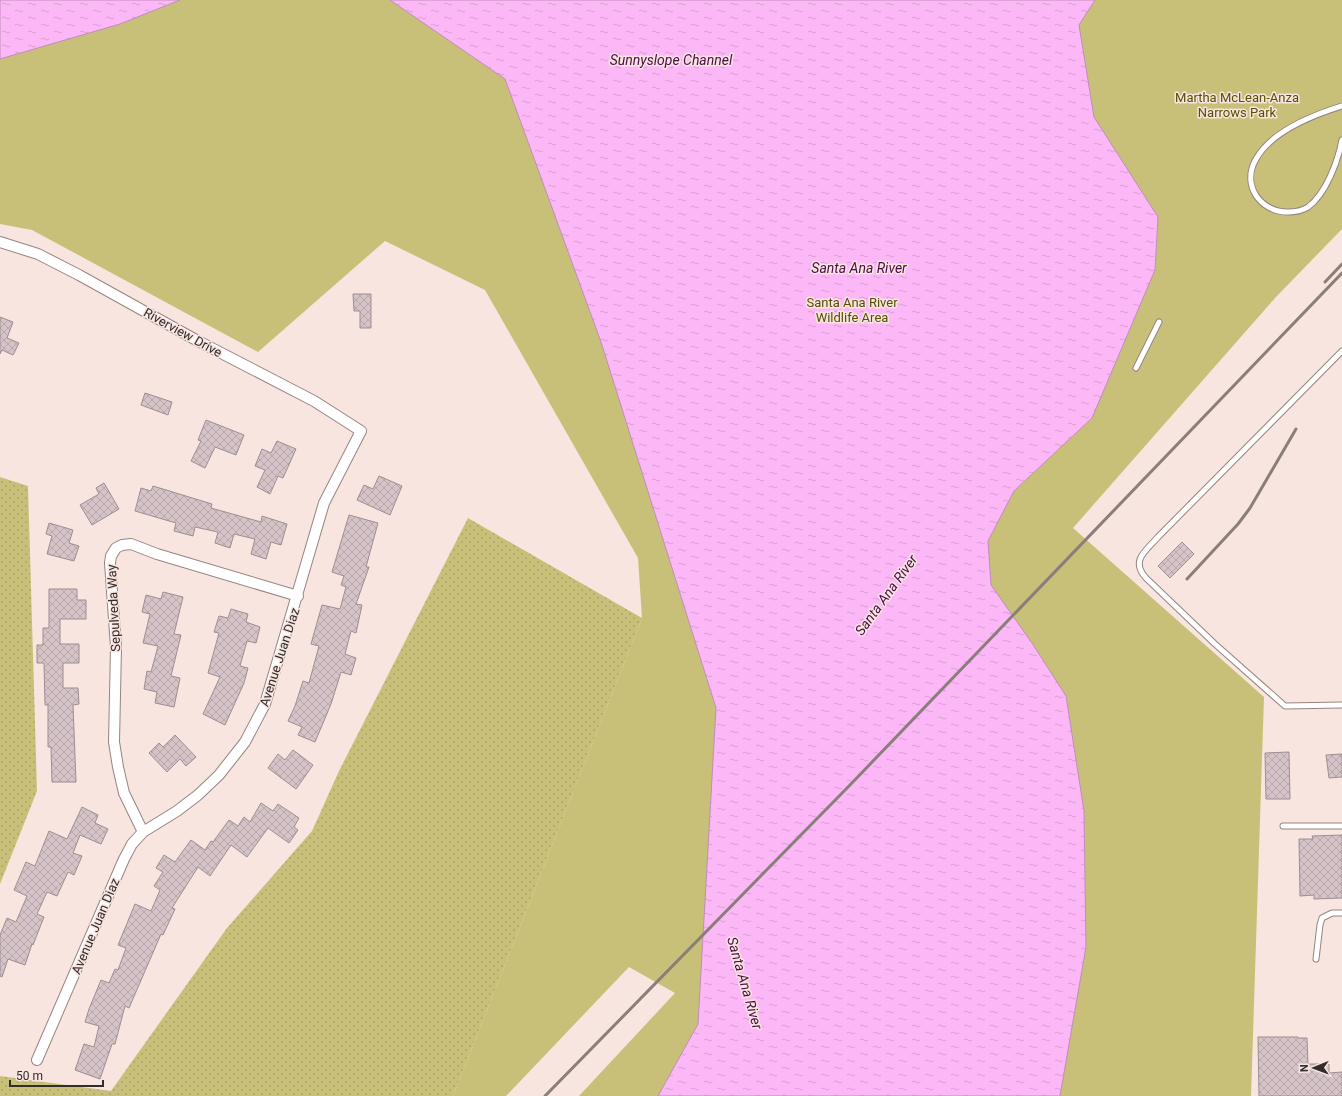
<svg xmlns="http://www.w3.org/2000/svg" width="1342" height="1096" viewBox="0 0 1342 1096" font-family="Roboto,sans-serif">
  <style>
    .grass { fill: url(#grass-dots) }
    .park { fill: #c8c079 }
    .water { fill: url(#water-ripples); stroke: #bf8dba }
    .building { fill: url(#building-cross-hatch); stroke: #9e8d91 }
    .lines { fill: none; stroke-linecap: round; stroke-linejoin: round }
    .lane-casing { stroke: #958580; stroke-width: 7 }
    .street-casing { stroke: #958580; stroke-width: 12 }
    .lane { stroke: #fff; stroke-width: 5 }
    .street { stroke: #fff; stroke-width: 10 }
    .rail { stroke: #8a7e7b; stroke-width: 3 }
    .labels { text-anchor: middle; stroke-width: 3; stroke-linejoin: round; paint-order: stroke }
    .park-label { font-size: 13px; fill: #564e03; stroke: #f8e5e0 }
    .street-label { font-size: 13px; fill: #322c2a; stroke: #f8e5e0 }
    .water-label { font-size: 14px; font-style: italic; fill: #480c47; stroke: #f8e5e0 }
  </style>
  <defs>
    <pattern id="grass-dots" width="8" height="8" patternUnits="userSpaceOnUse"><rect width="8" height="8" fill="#c8c079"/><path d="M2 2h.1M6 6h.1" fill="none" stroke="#aca569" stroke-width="1.8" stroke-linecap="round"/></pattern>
    <pattern id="water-ripples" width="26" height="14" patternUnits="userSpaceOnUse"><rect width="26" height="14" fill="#fcb7f7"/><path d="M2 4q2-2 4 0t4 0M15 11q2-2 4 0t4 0" fill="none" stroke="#d89ed4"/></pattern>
    <pattern id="building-cross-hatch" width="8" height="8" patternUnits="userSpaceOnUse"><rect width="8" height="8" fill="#d5c3c7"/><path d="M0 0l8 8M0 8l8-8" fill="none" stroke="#b7a8ab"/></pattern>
  </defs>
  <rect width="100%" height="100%" fill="#f8e5e0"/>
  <!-- grass -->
  <path class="grass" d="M0,477l28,9 9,305 -37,93z
    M468,518l174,100 -189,478h-453v-20l111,15 116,-163 85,-97 27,-60z"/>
  <!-- park -->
  <path class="park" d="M0,0h1342v229l-67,69 -202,230 191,169 -13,399h-672l96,-103 -46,-26 -123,129h-53l189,-478 -4,-60 -153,-268 -100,-49 -127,111 -226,-122 -32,-6z"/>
  <!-- water -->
  <path class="water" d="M0,0h180l-60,24 -120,35z
    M390,0h705l-16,25 15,92 64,100 -3,53 -63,148 -78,73 -26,50 3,44 41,58 34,53 18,115 2,136 -26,149h-402l40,-72 18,-316 -115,-366 -96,-263z"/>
  <!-- building -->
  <path class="building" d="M353,294h18v34h-11v-17h-6z
    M0,317l13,5 -6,16 12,5 -6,12 -11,-5 -2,4z
    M145,393l27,9 -4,13 -27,-10z
    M206,420l38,15 -8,20 -21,-8 -10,21 -14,-7 10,-20 -3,-1z
    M277,441l19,8 -13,29 -5,-2 -8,18 -13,-7 8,-17 -10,-4 7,-17 9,4z
    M379,476l23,10 -12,29 -33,-15 7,-15 9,4z
    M104,483l15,26 -27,16 -12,-20 19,-11 -3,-6z
    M153,486l59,18 -1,4 50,14 1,-6 25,8 -6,21 -10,-3 -5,17 -15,-5 4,-15 -21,-5 -4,14 -15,-5 3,-11 -23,-5 -2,9 -19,-5 2,-8 -41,-12 6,-23 10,3z
    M349,515l29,8 -12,44h3l-13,37 6,1 -6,28 -5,-2 -6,23 11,4 -5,17 -10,-3 -10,32 -16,38 -17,-7 4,-8 -14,-6 7,-15 8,-25 6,2 10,-37 -8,-2 11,-39 18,4 6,-22 -5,-2 3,-9 -12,-4z
    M49,523l24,7 -4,13 10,3 -5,15 -27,-7 5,-18 -6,-2z
    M1182,542l12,12 -24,24 -12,-12z
    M49,589h28v11h9v19h-26v25h19v19h-16v25h15l1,16 -6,1 3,77h-24l-1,-35h-3v-42h-3l-1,-42h-7v-18h6v-17h6z
    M163,592l20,5 -9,37 7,1 -10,41 9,2 -6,29 -19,-4 2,-11 -13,-3 3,-18 4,1 7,-26 -15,-3 7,-29 -8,-2 4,-17 15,4z
    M231,609l17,5 -2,8 14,5 -4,16 -9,-2 -7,25 8,2 -4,15 -19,42 -22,-11 17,-37 -12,-4 11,-40 -5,-1 5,-16 9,2z
    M175,735l21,22 -10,9 -6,-7 -13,13 -18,-19 10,-10 4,4z
    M293,750l20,15 -17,24 -28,-21 10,-14 7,6z
    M1289,752l1,47h-24l-1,-46z
    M1342,754v23l-13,1 -3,-23z
    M261,803l12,8 5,-7 21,14 -5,9 4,3 -9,13 -21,-15 -21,29 -16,-12 -21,31 -12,-9 -26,41 3,1 -12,26 -2,-1 -32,74 -4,-2 -10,38h-3l-12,35 -25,-9 9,-26 10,3 5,-21 -14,-4 4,-13 12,-29 8,3 6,-14 3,1 8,-22 -8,-3 17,-41 16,7 9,-21 -6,-4 9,-14 -7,-4 8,-13 11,7 16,-22 14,10 6,-9 2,1 16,-22 9,6 6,-9 6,5z
    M82,807l16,8 -3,8 13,6 -7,15 -21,-9 -7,18 9,3 -8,19 -6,-3 -11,24 -10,-4 -10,22 7,3 -11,28 -1,-1 -7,21 -17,-6 -6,18 -2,-1v-41l7,-17 9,4 11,-26 -13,-6 12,-28 9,4 14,-35 18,8z
    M1342,835v63l-28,1v-4l-14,1 -1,-57h14l-1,-3z
    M1258,1037h40v1h9l1,26h21v9l13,-1v24h-83z"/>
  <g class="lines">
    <!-- lane casing -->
    <g class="lane-casing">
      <path id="lane" d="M1342,106c-29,9 -71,26 -86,53 -15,26 4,53 32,53 6,0 14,-1 20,-5 18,-13 30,-46 34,-67
        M1342,351l-184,186c-12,14 -28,23 -12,41l69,66 70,62 57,-1
        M1136,368l23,-46
        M1283,826h59
        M1316,959l4,-34 2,-7 10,-5h10"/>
    </g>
    <!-- street casing -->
    <g class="street-casing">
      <path id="street" d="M0,242l38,12 41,21 119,66 116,60 47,30 -37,72 -59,201 -20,38 -26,33 -21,20 -21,16 -34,21 -11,12 -8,15 -87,201
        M143,832l-19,-39 -6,-26 -4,-25 2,-95 -6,-84 1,-7 5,-8 6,-3 9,-1 26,10 141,42"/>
    </g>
    <!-- lane -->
    <use href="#lane" class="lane"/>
    <!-- street -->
    <use href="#street" class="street"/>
    <!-- rail -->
    <path class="rail" d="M1325,282l17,-18
      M1187,579l51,-55 12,-16 46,-79
      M545,1096l305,-311 492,-512"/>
  </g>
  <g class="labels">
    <!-- park labels -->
    <g class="park-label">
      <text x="1237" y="102">Martha McLean-Anza<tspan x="1237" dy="15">Narrows Park</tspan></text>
      <text x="852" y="307">Santa Ana River<tspan x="852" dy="15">Wildlife Area</tspan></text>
    </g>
    <!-- street labels -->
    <g class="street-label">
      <text transform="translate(183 332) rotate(29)" y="5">Riverview Drive</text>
      <text transform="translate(113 608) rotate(-93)" y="5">Sepulveda Way</text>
      <text transform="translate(279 657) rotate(-72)" y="5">Avenue Juan Diaz</text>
      <text transform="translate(95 926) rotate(-67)" y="5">Avenue Juan Diaz</text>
    </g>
    <!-- water labels -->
    <g class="water-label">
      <text x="671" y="65">Sunnyslope Channel</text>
      <text x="859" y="273">Santa Ana River</text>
      <text transform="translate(886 595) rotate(-54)" y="5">Santa Ana River</text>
      <text transform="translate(745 983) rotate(74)" y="5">Santa Ana River</text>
    </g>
  </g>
  <!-- north arrow -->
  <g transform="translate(1314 1068) rotate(269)" stroke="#f8e5e0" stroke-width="3" paint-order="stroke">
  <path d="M0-3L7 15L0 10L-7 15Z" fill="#322c2a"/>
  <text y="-6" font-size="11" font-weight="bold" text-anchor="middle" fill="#322c2a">N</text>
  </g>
  <!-- scale -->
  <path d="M10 1080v6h93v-6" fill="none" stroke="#322c2a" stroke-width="2"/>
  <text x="16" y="1080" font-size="12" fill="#322c2a" stroke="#f8e5e0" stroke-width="3" paint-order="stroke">50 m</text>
</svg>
